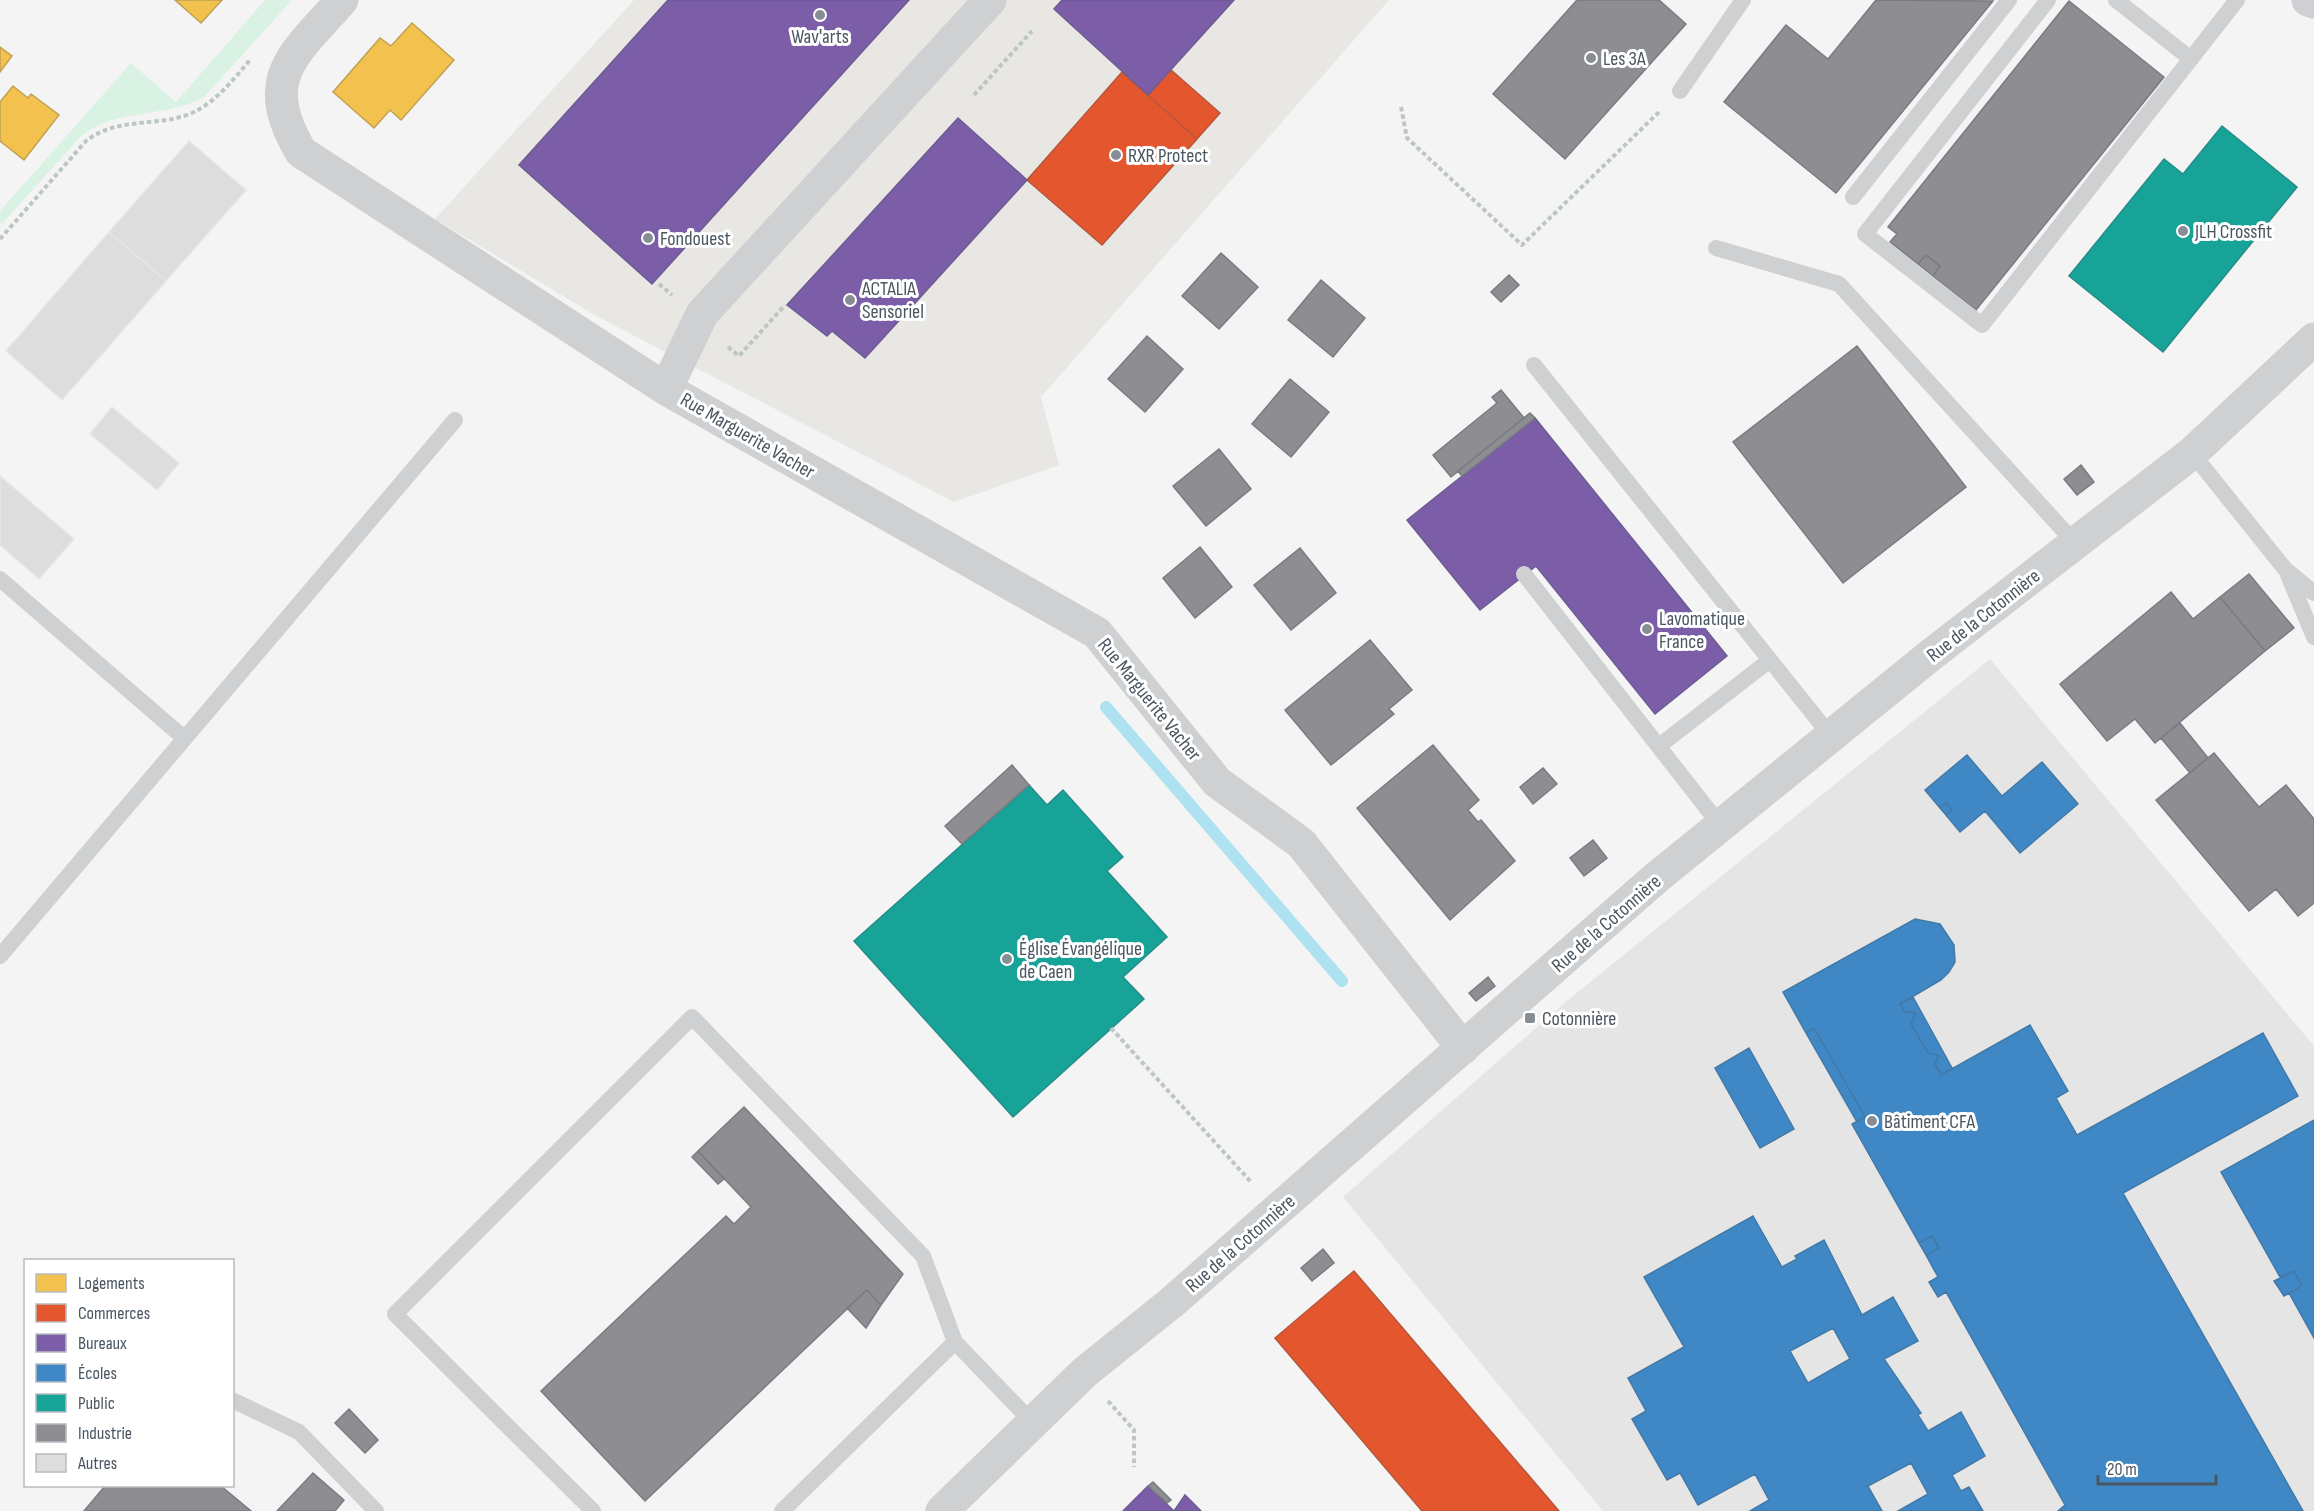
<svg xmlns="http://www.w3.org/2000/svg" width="2314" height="1511" viewBox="0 0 2314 1511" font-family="'Sofia Sans Condensed',sans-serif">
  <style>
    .commercial { fill: #e8e7e3 }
    .education { fill: #e6e5e6 }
    .green { fill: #d9f2e3 }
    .homes { fill: #f2c14e; stroke: #c0a154; stroke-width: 1.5 }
    .shops { fill: #e4572e; stroke: #b6573d; stroke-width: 1.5 }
    .offices { fill: #7b5ea7; stroke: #6c5c92; stroke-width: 1.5 }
    .schools { fill: #3f88c5; stroke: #4279a7; stroke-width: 1.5; fill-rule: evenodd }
    .public { fill: #17a398; stroke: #268c88; stroke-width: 1.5 }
    .industry { fill: #8d8d92; stroke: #797c83; stroke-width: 1.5 }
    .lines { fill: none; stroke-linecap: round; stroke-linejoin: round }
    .stream { stroke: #aee2f0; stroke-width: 12 }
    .building { fill: #ddddde; stroke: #e5e6e7; stroke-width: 1.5 }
    .path { stroke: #bcc7c4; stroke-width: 4; stroke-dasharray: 4.5 3; stroke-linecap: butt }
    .lane { stroke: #ced0d2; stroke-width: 16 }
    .street { stroke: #ced0d2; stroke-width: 33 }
    .secondary { stroke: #ced0d4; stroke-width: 33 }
    .poi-dot { fill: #868d94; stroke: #fff; stroke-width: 2 }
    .labels { text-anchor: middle; stroke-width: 6; stroke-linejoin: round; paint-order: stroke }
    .poi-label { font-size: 20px; fill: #4a5661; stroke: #fff; text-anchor: start }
    .street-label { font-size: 20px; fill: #4a5661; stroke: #fff }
  </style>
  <rect width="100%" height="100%" fill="#f4f4f4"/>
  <!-- commercial -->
  <path class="commercial" d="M634,0h755l-348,397 18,68 -105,37 -356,-185 -163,-98z"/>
  <!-- education -->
  <path class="education" d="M1990,659l324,387v465h-711l-260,-314 225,-197z"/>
  <!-- green -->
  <path class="green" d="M265,0h27l-88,97c-39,22 -87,10 -123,39l-79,88 -2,-2v-11l131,-148 45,39z"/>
  <!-- homes -->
  <path class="homes" d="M175,0h47l-21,23z
    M412,23l42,37 -53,60 -11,-10 -16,18 -41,-36 47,-54 11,8z
    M0,47l12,9 -12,16z
    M13,86l15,12 3,-4 28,21 -35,45 -24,-19v-39z"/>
  <!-- shops -->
  <path class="shops" d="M1170,69l50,44 -23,26 -49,-44z
    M1122,72l75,67 -95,106 -75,-65z
    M1354,1271l205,240h-137l-147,-173z"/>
  <!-- offices -->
  <path class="offices" d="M668,0h241l-257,284 -133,-119z
    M1062,0h172l-86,95 -94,-86z
    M958,118l69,62 -162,178 -33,-27 -5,5 -40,-31z
    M1535,418l192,238 -72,58 -119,-148 -56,44 -73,-90z
    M1148,1486l26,25h-51z
    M1185,1495l16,16h-27z"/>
  <!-- schools -->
  <path class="schools" d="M1967,755l35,41 40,-34 36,42 -58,49 -35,-42 -25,21 -14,-17 6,-5 -6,-7 -6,5 -15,-18z
    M1946,803l6,7 -6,5 -6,-7z
    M1915,919l25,5 14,21 1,17 -6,10 -8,8 -41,24 5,8 11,1 -5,11 17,29 11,2 -4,9 6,11 89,-50 38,66 -12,7 21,37 186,-102 35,63 -175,97 180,318h-245l7,-6 -119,-213 -8,5 -9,-15 9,-5 -12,-22 13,-7 -7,-12 -13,7 -67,-119 13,-7 -51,-89 -8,5 -23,-41z
    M1913,997l39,71 -11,7 -6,-11 4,-9 -11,-2 -17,-29 5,-11 -11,-1 -5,-8z
    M1814,1028l51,89 -8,5 -51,-89z
    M1749,1048l45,81 -34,19 -45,-80z
    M2314,1120v218l-25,-45 13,-7 -8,-15 -14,6 -59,-105z
    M1753,1216l29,51 15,-8 -2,-3 29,-16 38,75 31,-18 25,44 -34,18 37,54 -3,2 10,16 33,-19 24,44 -33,19 9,16 8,-4 14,24h-85l30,-17 -17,-31 -43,23 14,25h-132l19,-11 -14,-26 -57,31 -18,-32 -13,7 -35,-61 14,-8 -18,-33 56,-31 -40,-70zM1833,1328l17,31 -42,24 -18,-32z
    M1932,1236l7,12 -13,7 -7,-12z
    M2294,1271l8,15 -18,10 -10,-15z"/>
  <!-- public -->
  <path class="public" d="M2222,126l75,61 -134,165 -94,-76 95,-117 19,15z
    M1029,785l18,20 16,-15 60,67 -16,14 60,66 -44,40 21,22 -131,118 -159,-176z"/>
  <!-- industry -->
  <path class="industry" d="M1577,0h82l27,24 -121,135 -72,-65z
    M1876,0l117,1 -157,192 -112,-91 62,-77 42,34z
    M2069,1l95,76 -188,233 -43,-34 7,-10 -14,-11 -8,9 -28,-22 7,-8 -9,-7z
    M1221,253l37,34 -39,42 -37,-33z
    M1926,255l14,11 -7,10 -15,-12z
    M1509,275l10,10 -18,17 -10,-10z
    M1321,280l44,38 -32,39 -45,-37z
    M1147,336l36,33 -38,43 -37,-33z
    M1857,346l109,141 -123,96 -110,-141z
    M1290,379l39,33 -38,45 -39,-33z
    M1501,390l23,28 -73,59 -18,-22 64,-52 -5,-6z
    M1530,413l5,5 -73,58 -4,-5z
    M1219,449l32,40 -45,37 -33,-40z
    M2081,465l13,17 -17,13 -13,-16z
    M1200,547l32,40 -37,31 -32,-40z
    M1300,548l36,45 -45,37 -37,-45z
    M2249,574l45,54 -29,23 -45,-54z
    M2171,592l22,27 27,-22 45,54 -110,92 -20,-24 -28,22 -47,-57z
    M1370,640l42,50 -23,19 5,5 -63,51 -46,-55z
    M2180,723l28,35 -18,15 -29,-35z
    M1433,745l46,55 -11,10 10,12 3,-2 34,41 -65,59 -93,-112z
    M2214,753l45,54 27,-22 28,34v84l-16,13 -22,-27 -27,22 -93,-111z
    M1012,765l17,20 -67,59 -17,-18z
    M1543,768l14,16 -24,20 -13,-17z
    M1593,840l14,18 -23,18 -14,-18z
    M1488,977l7,9 -19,15 -7,-8z
    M744,1107l159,167 -22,31 -14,-15 -222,211 -104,-110 185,-175 8,8 17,-17 -53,-56z
    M698,1151l26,28 -6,5 -26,-27z
    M1323,1249l11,14 -22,18 -11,-13z
    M867,1290l14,15 -15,23 -19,-20z
    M349,1409l29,31 -13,13 -30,-30z
    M313,1473l31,27 -9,11h-58z
    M1153,1482l18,18 -4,3 -19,-17z
    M105,1486h116l30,25h-167z"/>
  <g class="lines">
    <!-- stream -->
    <path class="stream" d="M1106,707l236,274"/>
  </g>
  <!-- building -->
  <path class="building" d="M189,141l57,49 -80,91 -57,-49z
    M109,232l57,49 -104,119 -56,-49z
    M112,407l67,56 -22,27 -67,-56z
    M0,476l74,63 -35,40 -39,-34z"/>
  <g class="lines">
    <!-- path -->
    <path class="path" d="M974,95l58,-64
      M1401,107l6,31 115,107 137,-133
      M0,239l86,-98c32,-25 71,-13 106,-28 24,-11 41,-33 58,-53
      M659,284l13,11
      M728,347l11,9 46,-51
      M1111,1028l140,154
      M1108,1401l26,29v37"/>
    <!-- lane -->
    <path class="lane" d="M2048,0l-183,234 117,91 255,-325
      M2116,0l75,59
      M1680,91l63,-91
      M1853,197l156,-197
      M1716,248l123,36 237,260
      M1534,365l296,370
      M2192,453l93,116 29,24
      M1524,574l196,251
      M2288,575l26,62
      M0,579l184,159
      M1659,746l111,-86
      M0,956l455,-536
      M232,1400l67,32 77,79
      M593,1511l-198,-197 297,-297 231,239 32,86 78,81
      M782,1511l173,-169"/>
    <!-- street -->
    <path class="street" d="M342,0c-48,55 -85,77 -41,152l365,237 431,244 120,149 84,61 162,205
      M666,389l36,-75 288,-314
      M942,1511l143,-139 86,-69 485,-425 276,-224 260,-201 122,-114"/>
    <!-- secondary -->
    <path class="secondary" d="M2308,0l6,2"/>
  </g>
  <!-- markers -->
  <g class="poi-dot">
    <circle cx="820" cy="15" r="6"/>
    <circle cx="1591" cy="58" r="6"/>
    <circle cx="1116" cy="155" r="6"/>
    <circle cx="2183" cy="231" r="6"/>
    <circle cx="648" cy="238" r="6"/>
    <circle cx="850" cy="300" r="6"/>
    <circle cx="1647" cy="629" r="6"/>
    <circle cx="1007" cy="959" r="6"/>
    <rect x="1524" y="1012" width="12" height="12" rx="3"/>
    <circle cx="1872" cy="1121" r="6"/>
  </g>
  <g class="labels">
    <!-- poi labels -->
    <g class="poi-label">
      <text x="820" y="43" text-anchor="middle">Wav'arts</text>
      <text x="1603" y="65">Les 3A</text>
      <text x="1128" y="162">RXR Protect</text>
      <text x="2195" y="238">JLH Crossfit</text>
      <text x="660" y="245">Fondouest</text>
      <text x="862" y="295">ACTALIA<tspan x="862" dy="23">Sensoriel</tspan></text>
      <text x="1659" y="625">Lavomatique<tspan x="1659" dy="23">France</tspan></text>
      <text x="1019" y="955">Église Évangélique<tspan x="1019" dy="23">de Caen</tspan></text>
      <text x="1542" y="1025">Cotonnière</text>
      <text x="1884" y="1128">Bâtiment CFA</text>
    </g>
    <!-- street labels -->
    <g class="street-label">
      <text transform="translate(748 435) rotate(30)" y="7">Rue Marguerite Vacher</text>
      <text transform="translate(1983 615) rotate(-38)" y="7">Rue de la Cotonnière</text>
      <text transform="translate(1150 699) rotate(51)" y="7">Rue Marguerite Vacher</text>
      <text transform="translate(1606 923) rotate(-41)" y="7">Rue de la Cotonnière</text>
      <text transform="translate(1240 1243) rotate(-41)" y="7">Rue de la Cotonnière</text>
    </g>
  </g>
  <!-- legend -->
  <rect x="24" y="1259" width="210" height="228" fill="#ffffff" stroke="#b7bbc0" stroke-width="1.5"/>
  <rect x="36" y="1274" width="30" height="18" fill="#f2c14e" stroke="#b7bbc0" stroke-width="1.5"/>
  <text x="78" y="1289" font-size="18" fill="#4a5661">Logements</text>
  <rect x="36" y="1304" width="30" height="18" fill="#e4572e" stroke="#b7bbc0" stroke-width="1.5"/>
  <text x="78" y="1319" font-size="18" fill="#4a5661">Commerces</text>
  <rect x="36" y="1334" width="30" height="18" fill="#7b5ea7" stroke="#b7bbc0" stroke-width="1.5"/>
  <text x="78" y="1349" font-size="18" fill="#4a5661">Bureaux</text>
  <rect x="36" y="1364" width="30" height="18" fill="#3f88c5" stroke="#b7bbc0" stroke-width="1.5"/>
  <text x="78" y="1379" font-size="18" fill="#4a5661">Écoles</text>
  <rect x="36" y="1394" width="30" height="18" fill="#17a398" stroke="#b7bbc0" stroke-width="1.5"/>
  <text x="78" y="1409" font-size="18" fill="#4a5661">Public</text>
  <rect x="36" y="1424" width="30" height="18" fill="#8d8d92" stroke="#b7bbc0" stroke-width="1.5"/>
  <text x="78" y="1439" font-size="18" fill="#4a5661">Industrie</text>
  <rect x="36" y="1454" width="30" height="18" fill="#ddddde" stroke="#b7bbc0" stroke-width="1.5"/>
  <text x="78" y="1469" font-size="18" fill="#4a5661">Autres</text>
  <!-- scale -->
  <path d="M2098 1475v9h118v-9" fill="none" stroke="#4a5661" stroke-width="3"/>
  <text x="2107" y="1475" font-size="18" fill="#4a5661" stroke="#ffffff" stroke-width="4.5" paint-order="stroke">20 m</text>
</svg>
